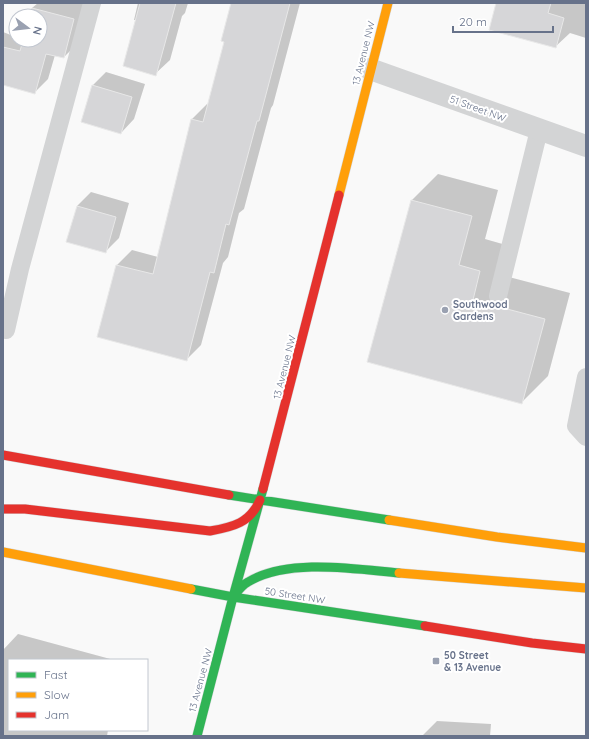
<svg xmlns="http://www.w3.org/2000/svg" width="589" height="739" viewBox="0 0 589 739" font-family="Quicksand,sans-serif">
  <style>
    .shadow { fill: #0003 }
    .building { fill: #d6d6d8; stroke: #e8e8e8 }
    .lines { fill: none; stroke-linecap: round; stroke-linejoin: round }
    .fast-casing { stroke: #d5d7d9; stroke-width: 10 }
    .slow-casing { stroke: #d5d7d9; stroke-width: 10 }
    .jam-casing { stroke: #d5d7d9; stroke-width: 10 }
    .lane { stroke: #d3d4d5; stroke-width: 18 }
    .street { stroke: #d3d4d5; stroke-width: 22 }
    .fast { stroke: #30b455; stroke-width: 9 }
    .slow { stroke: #ff9f0a; stroke-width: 9 }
    .jam { stroke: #e5322d; stroke-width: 9 }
    .poi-dot { fill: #9aa1b1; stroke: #fff; stroke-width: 1.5 }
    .labels { text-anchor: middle; stroke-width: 4; stroke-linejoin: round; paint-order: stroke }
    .street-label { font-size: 10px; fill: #67728a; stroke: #fff }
    .poi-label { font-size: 10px; font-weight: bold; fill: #67728a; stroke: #fff; text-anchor: start }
  </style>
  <rect width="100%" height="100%" fill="#f9f9f9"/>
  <!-- shadow -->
  <path class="shadow" d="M38,3h42l8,2 -10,38 -14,14 -9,-2 -7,24 -14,14 -31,-9v-52l13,5v3h24v-24h-10l2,-8z
    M138,3h50l-3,10 -3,3 -12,44 -15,14 -19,-54h-2z
    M232,3h68l-27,102 -2,3 -27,101 -5,4 -11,44 -5,6 -22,82 -15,15 -88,-23 19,-72 15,-15 26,7 34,-138 15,-15 2,1 16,-64z
    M497,3h89v35l-16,-5 -15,14z
    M106,72l39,12 -11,35 -13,14 -29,-47z
    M438,174l60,16 -13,49 21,6 -8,29 72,19 -22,83 -27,27 -109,-203z
    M91,192l38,11 -10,35 -14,14 -28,-46z
    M18,634l96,26h-105v70h99l-1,6h-104v-86z
    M437,721l54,3 -1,12h-68z"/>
  <!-- building -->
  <path class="building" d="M140,3h36l-20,73 -33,-10z
    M231,3h59l-31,118h-2l-28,104 -3,-1 -12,49 -4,-1 -23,89 -90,-24 19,-72 37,9 38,-155 12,3 21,-80 -3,-1z
    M496,3h55l-3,10 16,5 -8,30 -67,-18z
    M32,8l42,11 -10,39 -18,-4 -11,40 -32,-9v-38l17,4 3,-11h17v-24h-11z
    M92,85l40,12 -11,37 -40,-12z
    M411,200l61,16 -13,49 21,6 -7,29 72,19 -23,85 -155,-42z
    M77,206l39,11 -10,36 -40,-11z"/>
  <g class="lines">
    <!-- fast casing -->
    <g class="fast-casing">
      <path id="fast" d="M229,495l160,25
        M191,589l42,8 192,29
        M233,597c4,-5 9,-12 15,-15 40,-24 107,-13 151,-9
        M197,736l36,-139 30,-108"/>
    </g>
    <!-- slow casing -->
    <g class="slow-casing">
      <path id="slow" d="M339,195l49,-192
        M389,520l108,17 89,11
        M3,552l188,37
        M399,573l187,15"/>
    </g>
    <!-- jam casing -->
    <g class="jam-casing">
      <path id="jam" d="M3,455l226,40
        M263,489l76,-294
        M3,509h22l185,22c23,-4 40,-8 50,-31
        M425,626l107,17 54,6"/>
    </g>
    <!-- lane -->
    <path class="lane" d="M498,296l41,-166
      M6,330l14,-61 72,-266
      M586,377l-10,49 10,11"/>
    <!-- street -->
    <path class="street" d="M370,69l216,77"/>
    <!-- fast -->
    <use href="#fast" class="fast"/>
    <!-- slow -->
    <use href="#slow" class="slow"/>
    <!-- jam -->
    <use href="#jam" class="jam"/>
  </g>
  <!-- markers -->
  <g class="poi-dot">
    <circle cx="445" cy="310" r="4"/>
    <rect x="432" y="657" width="8" height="8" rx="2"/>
  </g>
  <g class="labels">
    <!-- street labels -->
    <g class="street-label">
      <text transform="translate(363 53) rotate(-76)" y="4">13 Avenue NW</text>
      <text transform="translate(478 108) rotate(20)" y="4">51 Street NW</text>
      <text transform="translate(284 367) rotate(-76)" y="4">13 Avenue NW</text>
      <text transform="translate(295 595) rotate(9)" y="4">50 Street NW</text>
      <text transform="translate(200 680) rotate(-75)" y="4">13 Avenue NW</text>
    </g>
    <!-- poi labels -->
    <g class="poi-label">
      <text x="453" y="308">Southwood<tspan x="453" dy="12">Gardens</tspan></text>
      <text x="444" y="659">50 Street<tspan x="444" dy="12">&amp; 13 Avenue</tspan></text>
    </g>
  </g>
  <!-- border -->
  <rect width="589" height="739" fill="none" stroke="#67728a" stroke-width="8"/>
  <!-- legend -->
  <rect x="8" y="659" width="140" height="72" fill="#ffffff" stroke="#c2c7d0"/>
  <rect x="16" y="672" width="20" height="6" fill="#30b455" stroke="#c2c7d0"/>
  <text x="44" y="679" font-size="12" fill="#67728a">Fast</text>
  <rect x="16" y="692" width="20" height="6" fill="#ff9f0a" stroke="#c2c7d0"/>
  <text x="44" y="699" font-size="12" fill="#67728a">Slow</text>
  <rect x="16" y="712" width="20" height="6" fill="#e5322d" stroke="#c2c7d0"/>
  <text x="44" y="719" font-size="12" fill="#67728a">Jam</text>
  <!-- north arrow -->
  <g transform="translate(28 28) rotate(105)"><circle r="19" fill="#ffffff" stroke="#c2c7d0"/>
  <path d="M0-3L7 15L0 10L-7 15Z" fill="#9aa1b1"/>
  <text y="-6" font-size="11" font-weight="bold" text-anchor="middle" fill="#67728a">N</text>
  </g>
  <!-- scale -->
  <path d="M453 26v6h100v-6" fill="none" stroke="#67728a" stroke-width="2"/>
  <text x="459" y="26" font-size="12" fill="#67728a" stroke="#ffffff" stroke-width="3" paint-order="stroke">20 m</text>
</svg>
